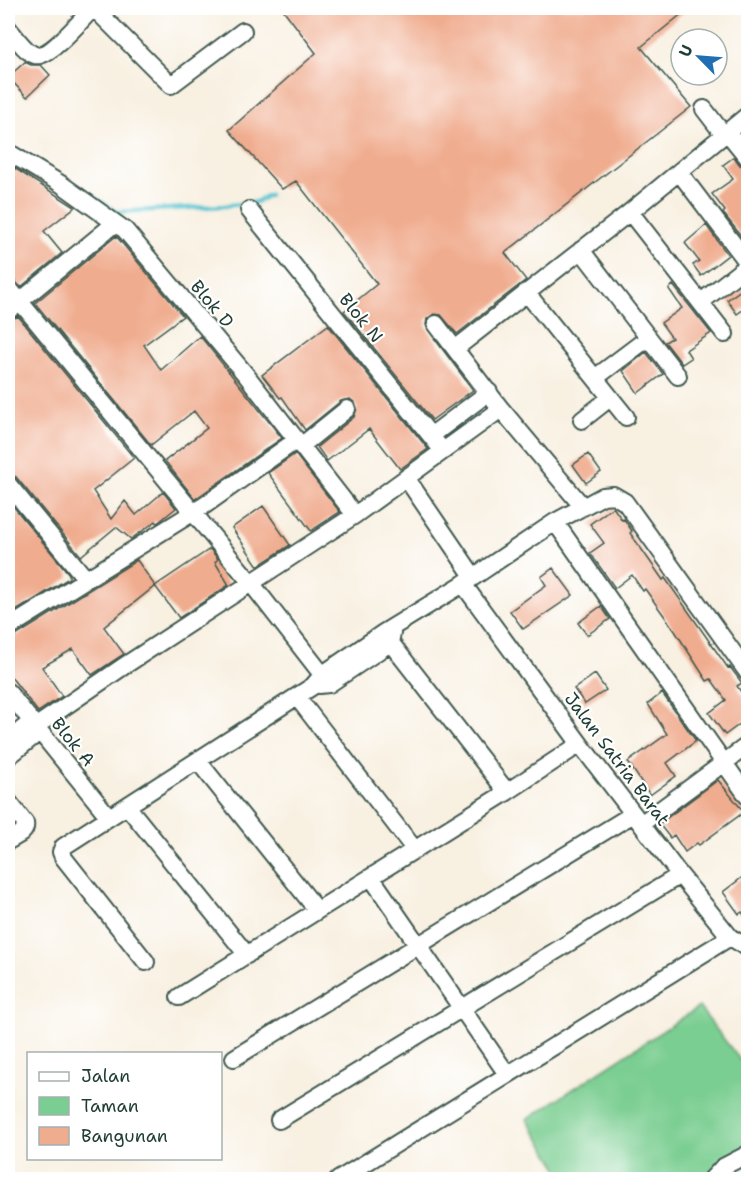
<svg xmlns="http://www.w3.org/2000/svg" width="756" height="1187" viewBox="0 0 756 1187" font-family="'Shantell Sans',sans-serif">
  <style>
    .green { fill: #7ace91; stroke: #4c8662; stroke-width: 1.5 }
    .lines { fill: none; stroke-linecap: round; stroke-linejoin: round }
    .stream { stroke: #59c5d2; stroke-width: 4.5 }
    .building { fill: #f0ac8e }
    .street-casing { stroke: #40584e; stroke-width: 20 }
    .street { stroke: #fff; stroke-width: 16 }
    .labels { text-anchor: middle; stroke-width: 4.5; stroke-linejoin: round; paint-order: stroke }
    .street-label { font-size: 18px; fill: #1f3d34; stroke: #fff }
  </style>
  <rect width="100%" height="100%" fill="#fff"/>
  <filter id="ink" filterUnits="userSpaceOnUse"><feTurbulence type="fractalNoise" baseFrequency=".0167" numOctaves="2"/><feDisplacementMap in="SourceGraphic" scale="12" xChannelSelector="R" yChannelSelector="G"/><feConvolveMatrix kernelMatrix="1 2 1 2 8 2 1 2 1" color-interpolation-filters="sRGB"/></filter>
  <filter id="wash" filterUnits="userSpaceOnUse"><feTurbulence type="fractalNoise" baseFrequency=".008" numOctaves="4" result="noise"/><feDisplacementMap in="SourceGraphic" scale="24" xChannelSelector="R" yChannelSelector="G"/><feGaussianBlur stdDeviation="1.35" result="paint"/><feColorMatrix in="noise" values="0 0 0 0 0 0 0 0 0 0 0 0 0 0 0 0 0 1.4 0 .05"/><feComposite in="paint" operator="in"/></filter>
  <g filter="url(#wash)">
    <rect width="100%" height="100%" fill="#f8f0e1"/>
    <!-- green -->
    <path class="green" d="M699,1007l49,63v76l-45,33h-138l-38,-60z"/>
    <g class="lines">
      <!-- stream -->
      <path class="stream" d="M76,185l40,27 108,-6 32,-4 13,-7"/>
    </g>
    <g id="blocks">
      <!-- building -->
      <path class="building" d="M282,8h407l-48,39 50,60 -186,146 21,27 -69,54 -16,-19 -7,-1 -7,5 -1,6 2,5 45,60 -41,30 -88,-109 33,-27 -81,-103 -14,8 -53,-59 87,-77z
        M25,62l6,3h10l9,10 -23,22 -19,-20z
        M734,157l6,8 8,3v72l-2,2 -23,-29 2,-2 -13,-17 21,-15 -10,-14z
        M8,164l67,43 -31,24 18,22 -41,34 -13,-12z
        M706,225l22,30 -27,21 -8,-11 6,-4 -14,-18z
        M116,236l67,80 -39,29 17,25 39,-34 82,102 -87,61 -30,-38 42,-33 -13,-17 -43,34 -116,-142z
        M673,285l38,48 -25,17 5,8 -9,6 -17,-22 7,-4 -11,-15 21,-15 -13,-19z
        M748,285v21l-11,8 -10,-14z
        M18,316l116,142 -41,33 18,28 14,-18 11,14 27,-23 13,16 -16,13 -3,2 -1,-2 -25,18 -15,-12 -35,29 -65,-79 -8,-3v-153z
        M328,325l100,124 -28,20 -31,-40 -42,32 -10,-14 37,-30 3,-9 -2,-5 -5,-4 -9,2 -36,29 -23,-33 -2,1 -18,-23z
        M646,352l17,22 -25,19 -15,-22z
        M295,454l45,58 -29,19 -43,-58z
        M588,454l13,18 -15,11 -13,-18z
        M8,500l61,74v4l-61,38z
        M263,506l27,39 -32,21 -26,-38z
        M613,507l9,13 2,-1 8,12 -2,2 10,14 23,33 2,-2 63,90 2,-1 12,16 -5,3 11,16v16l-23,17 -16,-22 17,-13 -15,-21 -4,2 -32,-50 -30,-42 -2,2 -11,-16 -17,13 -25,-35 14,-10 -14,-19z
        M210,549l8,10 -3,3 14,23 -50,33 -24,-32z
        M137,560l18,26 -51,41 20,27 -32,21 -19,-26 -31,18 20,29 -24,16 -30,-39v-35l6,-1z
        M553,568l20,27 -50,34 -13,-18 36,-26 -5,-8z
        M601,606l9,13 -23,16 -9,-12z
        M595,674l11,16 -21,14 -11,-15z
        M662,693l34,48 -29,22 9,13 -26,19 -22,-33 39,-28 -19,-30z
        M718,780l26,32 -45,33 -2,-2 -12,9 -11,-17 -4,3 -11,-14z
        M748,873v48l-6,-9 -3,2 -16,-22z"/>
    </g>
  </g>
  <g filter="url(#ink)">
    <use href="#blocks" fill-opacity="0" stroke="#40584e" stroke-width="1.5"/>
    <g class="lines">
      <!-- street casing -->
      <g class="street-casing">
        <path id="street" d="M94,8l77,77 72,-54
          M8,28c7,8 17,24 27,27 13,5 48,-37 58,-47
          M704,109l20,26
          M727,132l21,26
          M8,152l53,32 64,46 121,145 109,140
          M679,172l69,91
          M249,210l194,241
          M630,212l95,122
          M581,250l97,126
          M8,287l243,296 77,99
          M526,292l100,125
          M701,302l47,-37
          M8,311l106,-87
          M436,324l19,25
          M595,378l53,-40
          M582,420l28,-22
          M432,435l57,-43
          M407,479l66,97
          M8,484l78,95
          M583,507l-82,-98 -46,-60 175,-137 118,-97
          M555,522l193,275
          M463,584l117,160 100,131 50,62 18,11
          M8,628l197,-123 86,-61 15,-2 41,-33
          M383,633l124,159
          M319,685l10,-1 61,-41 2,-10
          M8,692l101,125
          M297,697l118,153
          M35,727l89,-61 231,-151 146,-106
          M8,741l23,-19
          M8,757l31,-25
          M198,761l119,149
          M8,801l17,22c2,10 -9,13 -17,18
          M127,806l120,149
          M641,824l107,-79
          M371,877l136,197
          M146,962l-83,-105 -2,-5 2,-5 250,-161 10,-12 60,-41 80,-49 92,-62 48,-26 10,-1 12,7 123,171
          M179,997l328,-205 73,-48
          M234,1058l399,-244
          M279,1120l401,-245
          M338,1180l392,-243
          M711,1180l12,-13 25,-13"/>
      </g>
      <!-- street -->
      <use href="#street" class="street"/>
    </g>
  </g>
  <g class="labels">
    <!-- street labels -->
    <g class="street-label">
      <text transform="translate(212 304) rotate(50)" y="6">Blok D</text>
      <text transform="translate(361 318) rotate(51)" y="6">Blok N</text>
      <text transform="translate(73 742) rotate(51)" y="6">Blok A</text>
      <text transform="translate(617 759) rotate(53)" y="6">Jalan Satria Barat</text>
    </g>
  </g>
  <!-- margin -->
  <rect width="756" height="1187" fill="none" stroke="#fff" stroke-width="30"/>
  <!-- legend -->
  <rect x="27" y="1052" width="195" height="108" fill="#ffffff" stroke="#a5b1ae" stroke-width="1.5"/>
  <rect x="39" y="1072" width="30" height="9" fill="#ffffff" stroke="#a5b1ae" stroke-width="1.5"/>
  <text x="81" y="1082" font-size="18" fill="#1f3d34">Jalan</text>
  <rect x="39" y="1097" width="30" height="18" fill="#7ace91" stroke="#a5b1ae" stroke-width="1.5"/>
  <text x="81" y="1112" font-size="18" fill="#1f3d34">Taman</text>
  <rect x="39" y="1127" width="30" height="18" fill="#f0ac8e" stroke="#a5b1ae" stroke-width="1.5"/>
  <text x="81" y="1142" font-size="18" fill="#1f3d34">Bangunan</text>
  <!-- north arrow -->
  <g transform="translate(699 57) rotate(295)"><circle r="28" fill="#ffffff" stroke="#a5b1ae" stroke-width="1.5"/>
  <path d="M0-4.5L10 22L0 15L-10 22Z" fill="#1f6fb2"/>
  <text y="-9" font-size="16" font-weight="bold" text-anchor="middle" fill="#1f3d34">U</text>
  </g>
</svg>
